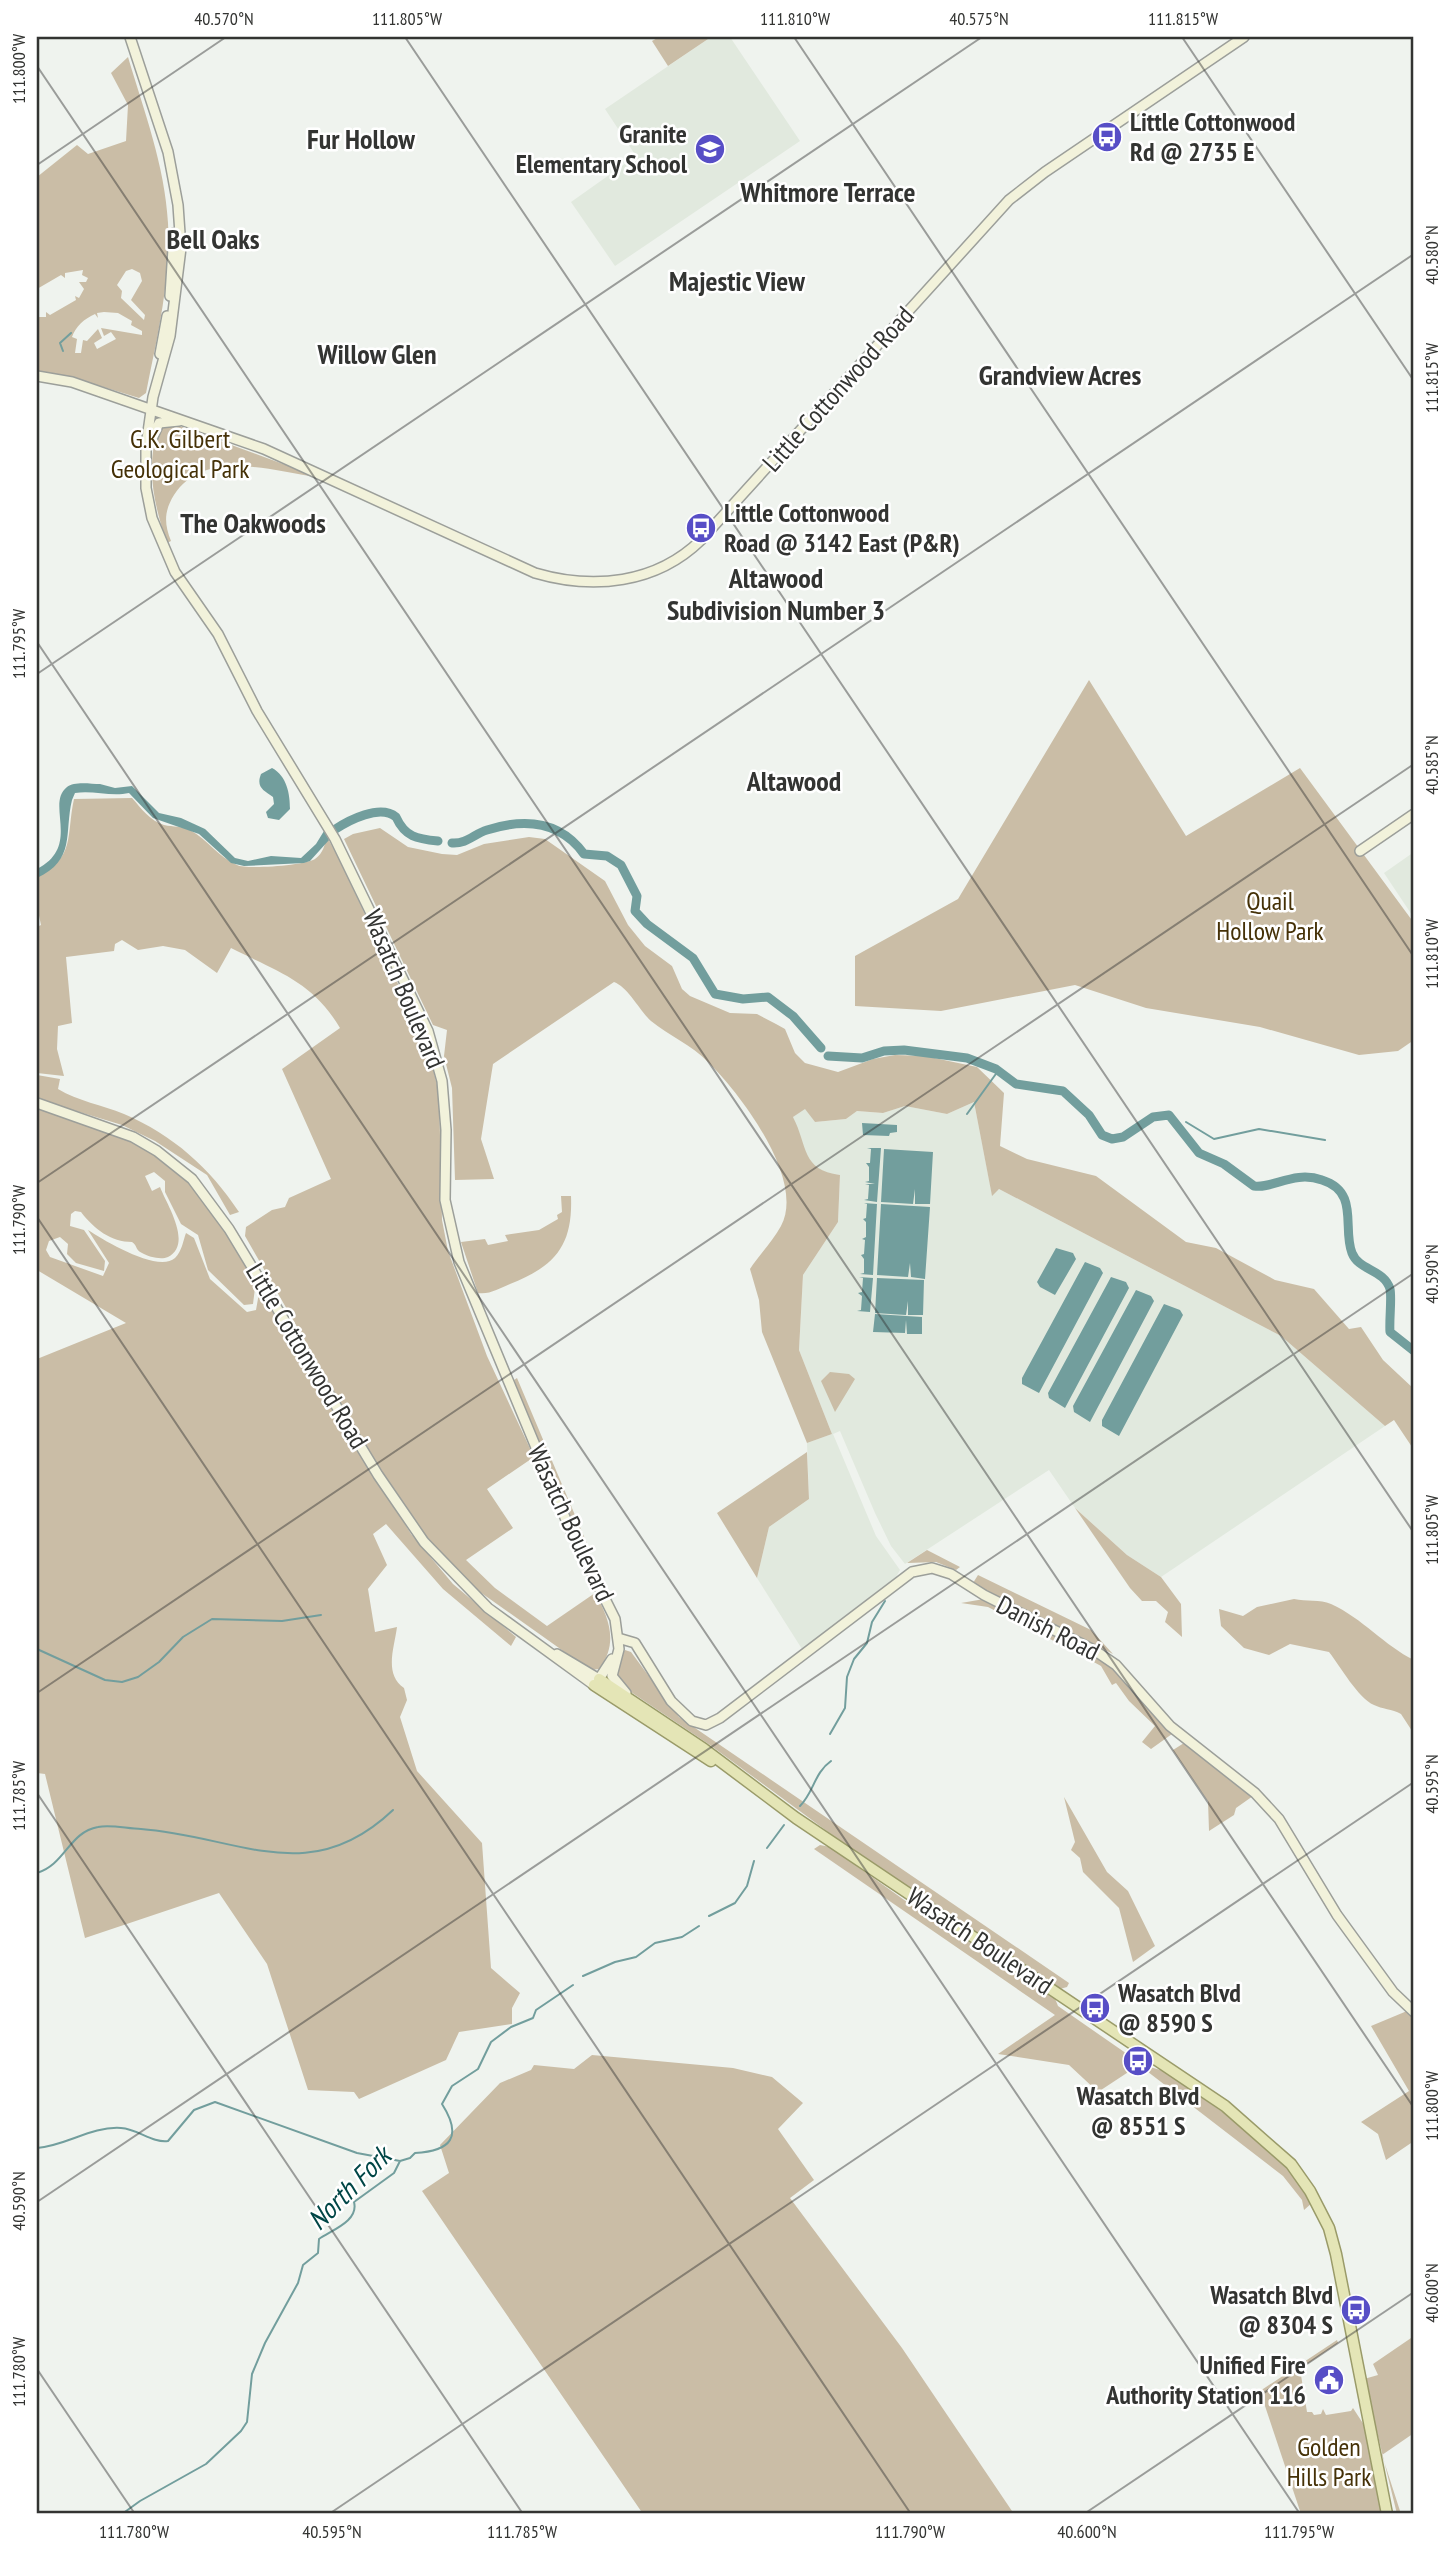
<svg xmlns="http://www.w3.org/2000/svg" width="1451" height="2551" viewBox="0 0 1451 2551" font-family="'PT Sans Narrow',sans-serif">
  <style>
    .built { fill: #e1e9de }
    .green { fill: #cabda6; fill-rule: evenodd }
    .water { fill: #729e9d }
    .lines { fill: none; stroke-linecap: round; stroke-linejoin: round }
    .stream { stroke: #729e9d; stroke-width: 2 }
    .river { stroke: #729e9d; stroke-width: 9 }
    .secondary-casing { stroke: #9c9f9a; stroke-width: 12 }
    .primary-casing { stroke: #9a9b69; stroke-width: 13 }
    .secondary { stroke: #f2f2db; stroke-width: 9 }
    .primary { stroke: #e4e5b6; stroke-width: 10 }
    .ticks { fill: none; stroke: #333432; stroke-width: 2; stroke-opacity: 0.45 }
    .labels { text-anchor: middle; stroke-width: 5; stroke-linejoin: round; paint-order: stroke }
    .poi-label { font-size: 26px; font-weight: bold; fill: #333432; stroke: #fff; text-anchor: start }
    .street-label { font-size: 26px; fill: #333432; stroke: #fff }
    .park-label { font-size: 26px; fill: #453107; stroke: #fff }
    .neighbourhood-label { font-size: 28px; font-weight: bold; fill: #333432; stroke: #fff }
    .water-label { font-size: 28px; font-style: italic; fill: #004646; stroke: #fff }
    .neatline { fill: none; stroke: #333432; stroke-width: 2.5 }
    .ticks-label { font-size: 18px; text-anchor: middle; fill: #333432 }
  </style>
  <rect width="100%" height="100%" fill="#eff3ee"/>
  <!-- built -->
  <path class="built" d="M711,37h19l70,104 -185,125 -44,-64 65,-46 -31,-47z
    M1414,852v66l-30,-45z
    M974,1102l18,93 7,-6 282,147 104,90 -224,151 -34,-22 -52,-47 -26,-38 -144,94 -14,-18 -16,-33 -35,-82 -7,3 43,102 24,34 -4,7 -94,72 -45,-71 12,-51 40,-28 -2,-56 25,-9 -33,-84 4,-75 35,-53 2,-47 -14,-2 -17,-10 -16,-46 12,-9 10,14 31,-3 11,-8 26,2 22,-7 42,8z"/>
  <!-- green -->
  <path class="green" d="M659,37h52l-43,29 -16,-25z
    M128,57c16,54 37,109 40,166 3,57 -11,114 -22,170l-7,5 -71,-22 -31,-5v-54h9v-5l4,3 26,-15 -1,-4 4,2 5,-9 -5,-7h7l2,-4 -6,-3 1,-5 -18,3v5l-4,-3 -24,14v-112l40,-32 11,9 38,-13 2,-36 -17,-32zM132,269l8,4 2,8 -11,19 14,15 -1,5 -23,-22 1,-7 -5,-6 9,-14zM104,312l14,1 14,8 -1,4 11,6v4l-41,-7 3,8 7,-4 5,7 -19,10 -3,-6 8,-5 -4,-9 -11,12 -4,-1 -2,13h-6l2,-14 -5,-2c4,-11 12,-18 23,-23l3,4 -1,-5z
    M177,425l133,49v2c-44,-7 -107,-26 -136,19 -10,16 -10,29 -3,46l-4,2c-13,-38 -22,-77 -8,-116z
    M1089,680l97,156 114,-68 114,155v117l-16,11 -39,4 -99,-28 -114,-19 -71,-23 -134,26 -86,-5v-50l103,-57z
    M132,798c9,10 18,23 32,27 10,2 17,1 26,5 18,10 28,27 47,35 9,5 70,0 78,-6 9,-7 9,-13 12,-22l10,18 90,190 12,48 3,127 6,31 39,105 47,101 -47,32 26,39 -47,32 29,28 52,38 48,-33c14,25 24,50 4,76l-9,1 -110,-78 -59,-60 -54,-83 -122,-213 1,-9 26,-17 13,-3 4,-9 42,-19 -49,-110 58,-41c-28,-47 -62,-56 -109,-80l-14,25 -32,-23 -22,-4 -25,4 -16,-10 -7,4 -1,7 -48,6 6,66 -14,3 -1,23 7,27 -27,-3v-146l4,-2 -4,-19v-31c39,-16 29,-41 37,-76z
    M380,828l28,19 34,7 15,1 27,-11 45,-7 16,2 60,42 23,44 17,21 27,20 10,23 8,7 40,17 27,1 19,10 9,5 10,24 10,10 33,9 35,-13 22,-4 30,1 52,11 27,26 -4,53 27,13 69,17 90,66 30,6 59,32 39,9 35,40 12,-2 22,33 31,29v61l-20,-30 -9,6 -104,-90 -282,-147 -7,7 -18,-94 -27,12 -42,-8 -22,7 -26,-2 -11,8 -31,3 -10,-13 -12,8c15,29 8,53 47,58l-2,47 -35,53 -4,75 33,84 -25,9 -45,-111 -3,-32 -9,-31c9,-14 23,-28 31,-43 25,-46 -41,-133 -73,-164 -16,-17 -39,-26 -57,-41 -12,-11 -23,-34 -37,-39l-121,82 -12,75 13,40 -39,1 -3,-92 -8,-32 3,-26 -14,-5 -89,-186 9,-5z
    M37,1075l23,4 -2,10c20,12 44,16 66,25 49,21 86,54 115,98l-9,3 -23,-40 -52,-34 -33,-16 -85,-26z
    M37,1107l92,32 22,13 40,32 28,35 37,61 -3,24 -9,1 -36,-35 -10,-35 -17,-11 -16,-32v-11l-11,-9 -9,4 7,15 8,-4c7,18 33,57 8,70 -7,3 -19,0 -26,-4 -7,-3 -4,-7 -10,-11 -21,0 -38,-13 -51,-30l-6,-1 -4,3 -1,12 14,4 21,31 -1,10 -28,-8 -9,-9 1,-10 -8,-7 -11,4 -3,9 4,7 53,19 6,-13 -21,-33c17,11 70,43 87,28 7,-7 8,-17 11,-25l8,5 16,41 37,33 9,-2 3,-17h5l147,241 42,50 63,53 -5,9 -68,-57 -57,-65 -13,10 14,31 -19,24 7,43 22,-5c-3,22 -13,47 7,61l3,12 -7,17 17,54 65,72 9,125 29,25 -8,15v16l-53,8 -13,28 -87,39 -5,-7 -46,-2 -41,-126 -48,-71 -134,45 -40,-164 -8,-1v-414l89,-36 -89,-53z
    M561,1196h10c2,50 -16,70 -61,88 -10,4 -21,11 -32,9l-17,-51 24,-3 3,6 20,-4 -3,-6 34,-5 19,-11 -1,-4 5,-3z
    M830,1372l19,2 6,5 -20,33 -14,-31z
    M517,1378l74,175c-15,-17 -22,-43 -31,-63 -15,-36 -36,-72 -46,-110z
    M807,1452l2,47 -40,28 -12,51 -40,-65z
    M1075,1508l52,47 34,22 20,27 1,33 -17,-15 3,-10 -12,-11h-14l-12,-13z
    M927,1550l33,17 -4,3 -20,-8 -29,1z
    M978,1575l113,55 22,24 -134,-67 -6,-4z
    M984,1599l122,62 66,73 -21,15 -9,-7 13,-16 -26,-25 -13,-18 -4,2 -11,-19 -22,-12 -91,-47 -27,-4z
    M1294,1599c12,3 26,0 37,5 31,14 54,42 83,56v74l-13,-20c-9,-5 -19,-5 -27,-9 -16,-7 -34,-39 -45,-53l-39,-8 -21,11 -25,-7 -23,-22 -2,-17 24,7 14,-9z
    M625,1650l6,2 48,65 390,266 -2,4 -7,2 -225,-152 -125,-92 -88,-59c-9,-11 -6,-27 3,-36z
    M1184,1743l69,53 -17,12 -2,7 -25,16 -1,-30 -35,-51z
    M1064,1797l43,75 21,19 27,55 -22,16 -14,-54 -36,-36 -3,-14 -9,-8 4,-8z
    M820,1845l10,2 84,60 140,89 4,10 85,59 21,6 77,54 46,42 25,36 -8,7 -2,-10 -19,-24 -144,-111 -41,27 -29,-27 -71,-11 57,-39 -241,-166z
    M1407,2011l7,5v125l-28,19 -8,-26 -17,-12 48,-31 -38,-65z
    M592,2055l141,13 39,9 31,26 -25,26 36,51 -24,18 112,150 112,166h-371l-221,-323 27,-18 -9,-28 60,-62 31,-13 3,-5 40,4z
    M1414,2336v97l-32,22 19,59h-4l-33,-135 14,-4 -5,-11z
    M1337,2340l1,3 -38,26 7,43h5l2,3 7,-1 2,-5 3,6 25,-4 2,-3 11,17 17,89h-80l-41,-123z"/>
  <!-- water -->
  <path class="water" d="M272,768c15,8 18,26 18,41l-11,11 -11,-2 -2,-6 8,-8 -1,-7c-10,-7 -17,-10 -12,-23z
    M100,784l15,4 17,-2 27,27 22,5 24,11 30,29 13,3 23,-5 30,2 15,-14 8,-13 5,9 -19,21 -6,2 -60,3 -13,-3 -32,-29 -46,-16 -24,-25c-18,4 -36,-3 -54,0l-3,7c-8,33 4,60 -35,78v-9c45,-23 8,-65 30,-82 7,-6 24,-3 33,-3z
    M862,1123l35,2v7l-7,1 -1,3 -26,-1z
    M867,1148h14l-4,54 -13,-2 4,-1 1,-14 -4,-1h10l-10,-2 4,-1v-14l-3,-4h4l1,-14z
    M884,1149l49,3 -3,52h-15v-15l-2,15 -32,-2z
    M864,1203l13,1 -4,71 -13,-1 4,-1v-14l-3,-4 3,-1 1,-14 -3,-1 4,-2v-15l-3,-3 3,-1 1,-14z
    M881,1204l49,3 -5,72 -14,-2 -1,-14 -2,14 -31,-2z
    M1056,1248l17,5 3,6 -21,36 -15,-8 -3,-5z
    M1085,1262l15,6 3,5 -64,120 -17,-9v-6z
    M859,1277l14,1 -3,34 -13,-1 4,-1 1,-14 -4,-3 4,-1 1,-14z
    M1111,1277l15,5 3,6 -64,120 -16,-10 -1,-5z
    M877,1278l47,2 -1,35h-15v-14l-2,14 -31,-2z
    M1136,1290l15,6 3,5 -64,121 -16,-10 -1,-6z
    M1164,1304l16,6 3,5 -64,121 -17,-10v-6z
    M875,1314l47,3v17h-15l-1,-14 -1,13 -32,-1z"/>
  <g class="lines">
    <!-- stream -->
    <path class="stream" d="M63,351l-3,-8 11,-10
      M967,1114l31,-43
      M1186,1122l28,17 45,-10 66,11
      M37,1649l68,31 17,2 16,-5 21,-15 24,-25 29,-18 70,2 39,-6
      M830,1734l15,-26 2,-31 7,-18 13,-16 5,-21 13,-21
      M800,1806c14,-14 14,-33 31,-45
      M767,1848l17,-23
      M37,1873c28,-8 32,-41 61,-46 13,-3 30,2 43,2 97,7 168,61 252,-19
      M709,1916l26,-13 12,-17 7,-25
      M583,1976l32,-14 21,-5 19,-14 27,-6 17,-11
      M37,2148c29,-2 54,-22 84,-20 17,1 31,15 47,13l26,-31 21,-8 142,51 43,8
      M122,2514l18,-13 66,-37 35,-33 6,-9 5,-48 13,-31 33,-60 5,-18 15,-12 1,-14c13,-9 40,-18 35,-37l40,-29 6,-12 10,-3 5,-5c36,-2 48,-16 27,-49l10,-18 26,-17 13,-27 20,-15 22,-9 3,-8 37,-25"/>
    <!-- river -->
    <path class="river" d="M334,830c15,-10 46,-26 62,-13 9,20 21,22 42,24
      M452,843c15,1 22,-9 35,-13 38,-12 73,-9 97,24l23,2 14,9 16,31 -2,15 12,13 46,34 22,36 28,5 25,-2 25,19 28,32
      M828,1056l34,2 22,-7 20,-1 63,8 29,11 20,15 47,7 26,24 13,20 10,4 11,-2 30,-20 16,-2 30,38 25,11 30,22c19,3 40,-16 68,-6 38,12 20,48 30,73 7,18 32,16 38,36 2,9 -1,31 0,43l24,19"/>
    <!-- secondary casing -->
    <g class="secondary-casing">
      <path id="secondary" d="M130,37l38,115 10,53 3,43 -11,88 -17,61 -7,49v42l6,30 23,54 43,62 39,77 78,128 93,192 14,50 4,49 -1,70 14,62 110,265 46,92 4,30 -7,27 14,17
        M170,296l4,-63
        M160,354l7,-38
        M37,376l35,6 192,67 271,124c58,17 121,11 166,-33l308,-340 36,-28 199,-135
        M152,439l7,-16 20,-2
        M1360,851l54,-37
        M37,1103l96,34 24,14 35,28 37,50 149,246 46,67 64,66 106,77
        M618,1638l17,5 36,58 21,20 14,4 14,-7 192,-146 20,-4 19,6 33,21 110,55 22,15 54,61 85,67 24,26 58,96 56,77 21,20
        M557,1654l42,25 13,-20"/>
    </g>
    <!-- primary casing -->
    <g class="primary-casing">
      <path id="primary" d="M599,1679l105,70 92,69 429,288 66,58 19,27 19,37 7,26 51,260
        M594,1685l117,76"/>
    </g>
    <!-- secondary -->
    <use href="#secondary" class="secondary"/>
    <!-- primary -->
    <use href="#primary" class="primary"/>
  </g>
  <!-- ticks -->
  <path class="ticks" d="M405,37l1009,1496M794,37l620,920M1182,37l232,344M37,66l1377,2042M37,165l189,-128M37,642l1263,1872M37,674l945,-637M37,1183l1377,-929M37,1217l874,1297M37,1693l1377,-929M37,1793l486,721M37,2202l1377,-929M37,2369l98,145M329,2514l1085,-732M1084,2514l330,-222"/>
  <!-- icons -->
  <defs>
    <g id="bus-disc" transform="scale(1.575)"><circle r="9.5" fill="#574ec6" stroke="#fff"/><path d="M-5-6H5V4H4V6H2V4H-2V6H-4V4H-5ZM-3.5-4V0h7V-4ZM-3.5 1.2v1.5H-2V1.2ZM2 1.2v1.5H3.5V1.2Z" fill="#fff"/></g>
    <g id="school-disc" transform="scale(1.575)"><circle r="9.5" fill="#574ec6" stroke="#fff"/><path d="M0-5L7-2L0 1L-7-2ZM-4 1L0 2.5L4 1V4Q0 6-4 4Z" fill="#fff"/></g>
    <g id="civic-disc" transform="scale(1.575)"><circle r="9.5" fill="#574ec6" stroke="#fff"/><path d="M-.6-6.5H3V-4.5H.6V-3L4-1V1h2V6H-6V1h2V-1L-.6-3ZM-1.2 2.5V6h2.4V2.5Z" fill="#fff"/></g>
  </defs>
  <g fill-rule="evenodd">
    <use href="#bus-disc" x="1107" y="137"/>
    <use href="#school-disc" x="710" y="149"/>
    <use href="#bus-disc" x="701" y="528"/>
    <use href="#bus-disc" x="1095" y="2008"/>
    <use href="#bus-disc" x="1138" y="2061"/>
    <use href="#bus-disc" x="1356" y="2310"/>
    <use href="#civic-disc" x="1329" y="2380"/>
  </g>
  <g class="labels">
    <!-- poi labels -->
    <g class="poi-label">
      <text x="1130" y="131">Little Cottonwood<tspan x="1130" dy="30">Rd @ 2735 E</tspan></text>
      <text x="687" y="143" text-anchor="end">Granite<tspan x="687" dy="30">Elementary School</tspan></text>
      <text x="724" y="522">Little Cottonwood<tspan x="724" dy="30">Road @ 3142 East (P&amp;R)</tspan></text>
      <text x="1118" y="2002">Wasatch Blvd<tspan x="1118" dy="30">@ 8590 S</tspan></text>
      <text x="1138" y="2105" text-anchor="middle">Wasatch Blvd<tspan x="1138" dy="30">@ 8551 S</tspan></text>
      <text x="1333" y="2304" text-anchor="end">Wasatch Blvd<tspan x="1333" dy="30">@ 8304 S</tspan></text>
      <text x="1306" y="2374" text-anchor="end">Unified Fire<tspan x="1306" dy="30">Authority Station 116</tspan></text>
    </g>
    <!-- street labels -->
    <g class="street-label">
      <text transform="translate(838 389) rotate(-48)" y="9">Little Cottonwood Road</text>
      <text transform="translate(404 989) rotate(67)" y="9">Wasatch Boulevard</text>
      <text transform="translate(307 1356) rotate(59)" y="9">Little Cottonwood Road</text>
      <text transform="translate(571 1523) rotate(65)" y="9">Wasatch Boulevard</text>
      <text transform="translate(1048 1628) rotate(27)" y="9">Danish Road</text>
      <text transform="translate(980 1941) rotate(34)" y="9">Wasatch Boulevard</text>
    </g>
    <!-- park labels -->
    <g class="park-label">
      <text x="180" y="448">G.K. Gilbert<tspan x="180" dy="30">Geological Park</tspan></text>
      <text x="1270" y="910">Quail<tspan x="1270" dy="30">Hollow Park</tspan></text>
      <text x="1329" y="2456">Golden<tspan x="1329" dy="30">Hills Park</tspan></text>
    </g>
    <!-- neighbourhood labels -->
    <g class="neighbourhood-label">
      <text x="361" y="149">Fur Hollow</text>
      <text x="828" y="202">Whitmore Terrace</text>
      <text x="213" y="249">Bell Oaks</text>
      <text x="737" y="291">Majestic View</text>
      <text x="377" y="364">Willow Glen</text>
      <text x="1060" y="385">Grandview Acres</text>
      <text x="253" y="533">The Oakwoods</text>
      <text x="776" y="588">Altawood<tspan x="776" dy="32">Subdivision Number 3</tspan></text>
      <text x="794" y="791">Altawood</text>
    </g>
    <!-- water labels -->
    <g class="water-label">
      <text transform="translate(349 2188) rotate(-45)" y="10">North Fork</text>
    </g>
  </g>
  <!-- border -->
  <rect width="1451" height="2551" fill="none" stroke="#ffffff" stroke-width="77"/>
  <rect x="38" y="38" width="1374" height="2474" class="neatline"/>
  <g class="ticks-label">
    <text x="224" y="25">40.570°N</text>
    <text x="407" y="25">111.805°W</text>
    <text x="795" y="25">111.810°W</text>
    <text x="979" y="25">40.575°N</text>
    <text x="1183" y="25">111.815°W</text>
    <text transform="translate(19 69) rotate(-90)" y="6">111.800°W</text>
    <text transform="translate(1432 255) rotate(-90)" y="6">40.580°N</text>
    <text transform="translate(1432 378) rotate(-90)" y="6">111.815°W</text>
    <text transform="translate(19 644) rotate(-90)" y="6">111.795°W</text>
    <text transform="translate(1432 765) rotate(-90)" y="6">40.585°N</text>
    <text transform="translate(1432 954) rotate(-90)" y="6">111.810°W</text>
    <text transform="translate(19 1220) rotate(-90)" y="6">111.790°W</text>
    <text transform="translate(1432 1274) rotate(-90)" y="6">40.590°N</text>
    <text transform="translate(1432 1530) rotate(-90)" y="6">111.805°W</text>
    <text transform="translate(1432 1784) rotate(-90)" y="6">40.595°N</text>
    <text transform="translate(19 1796) rotate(-90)" y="6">111.785°W</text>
    <text transform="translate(1432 2106) rotate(-90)" y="6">111.800°W</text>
    <text transform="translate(19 2201) rotate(-90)" y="6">40.590°N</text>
    <text transform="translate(1432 2293) rotate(-90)" y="6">40.600°N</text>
    <text transform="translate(19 2372) rotate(-90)" y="6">111.780°W</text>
    <text x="134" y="2538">111.780°W</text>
    <text x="332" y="2538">40.595°N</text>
    <text x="522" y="2538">111.785°W</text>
    <text x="910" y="2538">111.790°W</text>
    <text x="1087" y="2538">40.600°N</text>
    <text x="1299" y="2538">111.795°W</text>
  </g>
</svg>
